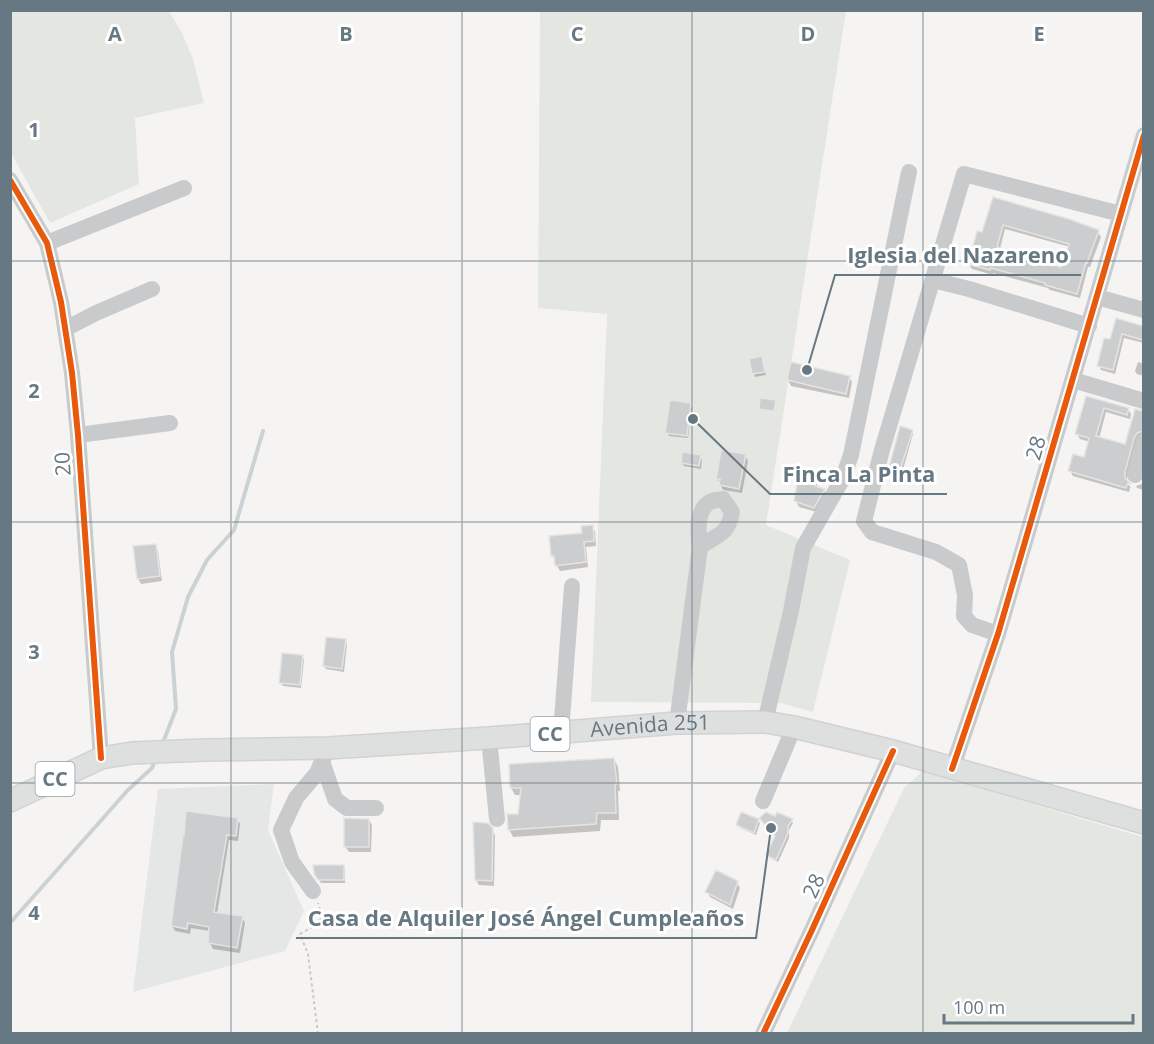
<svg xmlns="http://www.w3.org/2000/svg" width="1154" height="1044" viewBox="0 0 1154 1044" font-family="'Open Sans',sans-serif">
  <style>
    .built { fill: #e5e6e6 }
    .green { fill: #e4e7e1 }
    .shadow { fill: #0003; fill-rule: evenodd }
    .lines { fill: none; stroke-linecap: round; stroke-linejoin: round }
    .stream { stroke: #cad2d4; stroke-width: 4 }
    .building { fill: #cccdce; stroke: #e4e4e3; stroke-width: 1.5; fill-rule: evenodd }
    .major-casing { stroke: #d2d2d2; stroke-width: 24 }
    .path { stroke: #c7c8c8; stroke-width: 2; stroke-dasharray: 3 3; stroke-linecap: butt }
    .minor { stroke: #c9cacb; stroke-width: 16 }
    .major { stroke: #dedfdf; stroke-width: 21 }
    .cycleway-casing { stroke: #fff; stroke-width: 10 }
    .cycleway { stroke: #e8590c; stroke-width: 6 }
    .grid { fill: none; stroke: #667882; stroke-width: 1.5; stroke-opacity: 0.55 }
    .labels { text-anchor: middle; stroke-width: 6; stroke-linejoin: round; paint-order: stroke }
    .shield { fill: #fff; stroke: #94a0a8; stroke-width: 1.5 }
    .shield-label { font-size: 20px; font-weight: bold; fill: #667882 }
    .street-label { font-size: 21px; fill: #667882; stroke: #fff }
    .grid-label { font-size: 20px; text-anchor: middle; font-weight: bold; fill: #667882; stroke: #fff; stroke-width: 6; stroke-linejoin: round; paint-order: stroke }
    .leader { fill: none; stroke: #667882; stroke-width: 2 }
    .callout-dot { fill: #667882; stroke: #fff; stroke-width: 2 }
    .callout-label { font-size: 22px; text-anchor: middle; font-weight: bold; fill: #667882; stroke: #fff; stroke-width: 6; stroke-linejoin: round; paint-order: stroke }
  </style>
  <rect width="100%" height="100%" fill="#f5f4f3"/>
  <!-- built -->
  <path class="built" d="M274,784l-6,46 36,81 -19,40 -152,41 25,-203z"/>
  <!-- green -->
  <path class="green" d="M11,10l158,1 13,22 11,26 11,44 -69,15 4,66 -89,39 -39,-70z
    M540,11h306l-80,514 84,35 -37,152 -32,-9 -190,-1 16,-388 -69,-6z
    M923,771l220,66v196h-356l117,-245z"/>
  <!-- shadow -->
  <path class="shadow" d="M994,199l104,33 3,5 -11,30h-2l-8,31 -30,-8 -2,-2 -55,-15v2l-21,-6 -3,-5 14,-30zM1005,229l65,18 -8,22 -19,-5 -2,-4 -41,-11z
    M1117,320l27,7v16l-20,-5 -9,36 -14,-4 -2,-5 12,-24z
    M761,358l5,17 -11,2 -1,-4z
    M1138,362l6,2v12l-7,-2 -2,-3z
    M849,377l3,5 -3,16 -58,-12 -3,-6z
    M1087,397l41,12 3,5 -1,5 -24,-7 -7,27 27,7 10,-35 8,2v23l-5,3 -12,39v5l4,5h-1l-1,4 -56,-16 -3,-5 15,-12 5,-17 -10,-3 -3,-5z
    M690,405l2,3 -4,30 -19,-2 -2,-4z
    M912,431l1,3 -11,39 -10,-3 -2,-3z
    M745,455l3,6 -6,32 -19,-3 -6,-12z
    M700,456l2,4 -1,9 -17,-3 -2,-3z
    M814,475l3,5v8l7,2 3,5 -10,17 -18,-5 -3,-6z
    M1144,483v7l-7,-2 -1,-2z
    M592,526l3,6 1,14 -10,1 2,20 -28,4 -3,-5 -1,-5 -4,-5 31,-21z
    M155,545l3,6 4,30 -21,3 -3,-6z
    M345,641l2,3 -3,28 -18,-3 -2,-3z
    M302,656l2,4 -3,28 -18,-2 -2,-3z
    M614,759l4,8 2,24h-2l1,29h-18l-1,11 -87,6 -4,-8 10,-13 2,-21h-6l-4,-7z
    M237,819l3,5 -2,17 -9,-1 -12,74 25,3 3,6 -5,30 -27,-4 -3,-6v-12l-19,-3 -1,6 -15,-3 -3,-5 12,-89z
    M369,820l3,5 -1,27h-22l-4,-6z
    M758,820l2,3 -4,12 -16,-7 -2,-3z
    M791,820l2,3 -4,7v8l-11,24 -8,-4 -2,-3 8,-19z
    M491,829l4,6 -1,51 -15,-1 -3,-5z
    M343,867l2,3v13h-24l-6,-10z
    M737,882l3,6 -7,21 -23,-12 -3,-5z"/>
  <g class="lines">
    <!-- stream -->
    <path class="stream" d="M162,745l14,-36 -4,-57 16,-55 19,-37 27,-30 29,-99
      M10,923l118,-133 24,-22 3,-8"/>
  </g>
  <!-- building -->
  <path class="building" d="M993,197l76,22 30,11 -12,33 -1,-1 -9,32 -32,-9v-2l-54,-15 -1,2 -22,-6 9,-33 5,1zM1003,225l66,19 -8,23 -20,-5 1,-3 -45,-12z
    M1116,318l27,8v14l-21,-6 -9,36 -16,-4 7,-28 6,1z
    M762,356l3,16 -13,2 -3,-15z
    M791,362l59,14 -4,18 -59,-14z
    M1086,396l43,12 -2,7 -23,-7 -8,28 29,8 10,-35 8,2v20l-6,2 -3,5 -9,34v6l6,6 -3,-1 -2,5 -58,-17 5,-17 11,3 5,-19 -14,-4z
    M760,398l16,2 -2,11 -15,-2z
    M670,400l21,3 -4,33 -22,-3z
    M900,426l13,4 -13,40 -11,-3z
    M721,450l25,4 -7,35 -20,-4 1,-6h-4z
    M682,452l19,3 -2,11 -18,-3z
    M799,472l16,1v13l10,3 -11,19 -20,-7z
    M593,525l1,16 -10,1 2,20 -31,4 -1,-10h-3l-2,-20 33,-3 -1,-7z
    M156,544l4,32 -23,3 -4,-33z
    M326,637l20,2 -4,30 -19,-3z
    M282,653l21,2 -3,30 -21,-2z
    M614,758l3,26h-2l1,29h-19l-1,11 -88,6 -1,-16h11l3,-26h-11l-1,-24z
    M186,811l52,7 -2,18 -9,-1 -13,77 29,4 -6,32 -29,-5 1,-16 -21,-4 -1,6 -16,-3 12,-91h1z
    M741,812l18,7 -5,14 -18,-8z
    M766,812l9,4 2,-4 16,7 -5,7v7l-12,27 -10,-5 9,-19 -16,-18z
    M344,818l25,1v28h-25z
    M473,822l15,1 5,5 -1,53 -17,-1z
    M313,865h31v15h-26l-4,-6z
    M716,870l22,11 -8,24 -25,-13z"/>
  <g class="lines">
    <!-- major casing -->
    <g class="major-casing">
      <g id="major">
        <path id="s1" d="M10,801l91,-43 31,-5 72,-3 124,-2 161,-10 188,-15 88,-1 29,5 99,24 251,72"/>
      </g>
    </g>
    <!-- path -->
    <path class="path" d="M318,1034l-10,-80 -8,-20 16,-9 6,-8 -4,-14"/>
    <!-- minor -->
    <path class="minor" d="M10,180l37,63 14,59 11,71 6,62 23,323
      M47,243l137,-55
      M933,280l36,9 120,37
      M1097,297l47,13
      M65,329l31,-16 56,-24
      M1073,380l71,21
      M78,435l92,-12
      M1135,475l9,-34
      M998,634l-26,-9 -8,-9 1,-21 -6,-30 -23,-13 -64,-20 -8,-11 18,-71 82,-276 157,40
      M765,722l26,-111 12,-63 40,-70 8,-23 58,-283
      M677,723l23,-176c-2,-14 -5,-39 12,-46 4,-1 7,-1 11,-2l9,13c-4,24 -15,22 -32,35
      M561,733l11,-147
      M489,738l8,81
      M322,761l13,38 12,9h29
      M952,769l46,-135 146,-499
      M763,801l31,-74
      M313,891l-21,-29 -11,-32 15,-32 21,-25 11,-25
      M763,1034l49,-104 81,-179"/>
    <!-- major -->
    <use href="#major" class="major"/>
    <!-- cycleway casing -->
    <g class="cycleway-casing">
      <path id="cycleway" d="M10,180l37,63 14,59 11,71 6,62 23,323
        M952,769l46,-135 146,-499
        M763,1034l49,-104 81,-179"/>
    </g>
    <!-- cycleway -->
    <use href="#cycleway" class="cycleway"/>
  </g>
  <!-- grid -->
  <path class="grid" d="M231,10v1024M462,10v1024M692,10v1024M923,10v1024M10,261h1134M10,522h1134M10,783h1134"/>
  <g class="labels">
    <!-- shield labels -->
    <g class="shield">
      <rect x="530.5" y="717" width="39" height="34" rx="4.5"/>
      <rect x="35.5" y="762" width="39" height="34" rx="4.5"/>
    </g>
    <g class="shield-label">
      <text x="550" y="741">CC</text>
      <text x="55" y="786">CC</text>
    </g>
    <!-- street labels -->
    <g class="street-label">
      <text transform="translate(1036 448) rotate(-74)" y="7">28</text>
      <text transform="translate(63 464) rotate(-94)" y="7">20</text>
      <text dy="7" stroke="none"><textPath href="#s1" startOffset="651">Avenida 251</textPath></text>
      <text transform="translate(814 886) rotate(-66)" y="7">28</text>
    </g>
  </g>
  <g class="grid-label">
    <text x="115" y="41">A</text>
    <text x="346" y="41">B</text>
    <text x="577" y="41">C</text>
    <text x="808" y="41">D</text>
    <text x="1039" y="41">E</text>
    <text x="34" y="137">1</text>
    <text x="34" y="398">2</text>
    <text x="34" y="659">3</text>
    <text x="34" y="920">4</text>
  </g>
  <!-- callouts -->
  <path class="leader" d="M807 370L835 275H1081M693 419L770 494H947M771 828L756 938H296"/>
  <g class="callout-dot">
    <circle cx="807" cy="370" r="6"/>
    <circle cx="693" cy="419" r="6"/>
    <circle cx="771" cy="828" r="6"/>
  </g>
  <g class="callout-label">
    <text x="958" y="263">Iglesia del Nazareno</text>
    <text x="859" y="482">Finca La Pinta</text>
    <text x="526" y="926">Casa de Alquiler José Ángel Cumpleaños</text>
  </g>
  <!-- border -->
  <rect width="1154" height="1044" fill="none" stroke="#667882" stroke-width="24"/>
  <!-- scale -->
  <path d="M944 1014v9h189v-9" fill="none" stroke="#667882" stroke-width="3"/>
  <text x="953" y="1014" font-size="18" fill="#667882" stroke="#ffffff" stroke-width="4.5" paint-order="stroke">100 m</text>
</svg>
